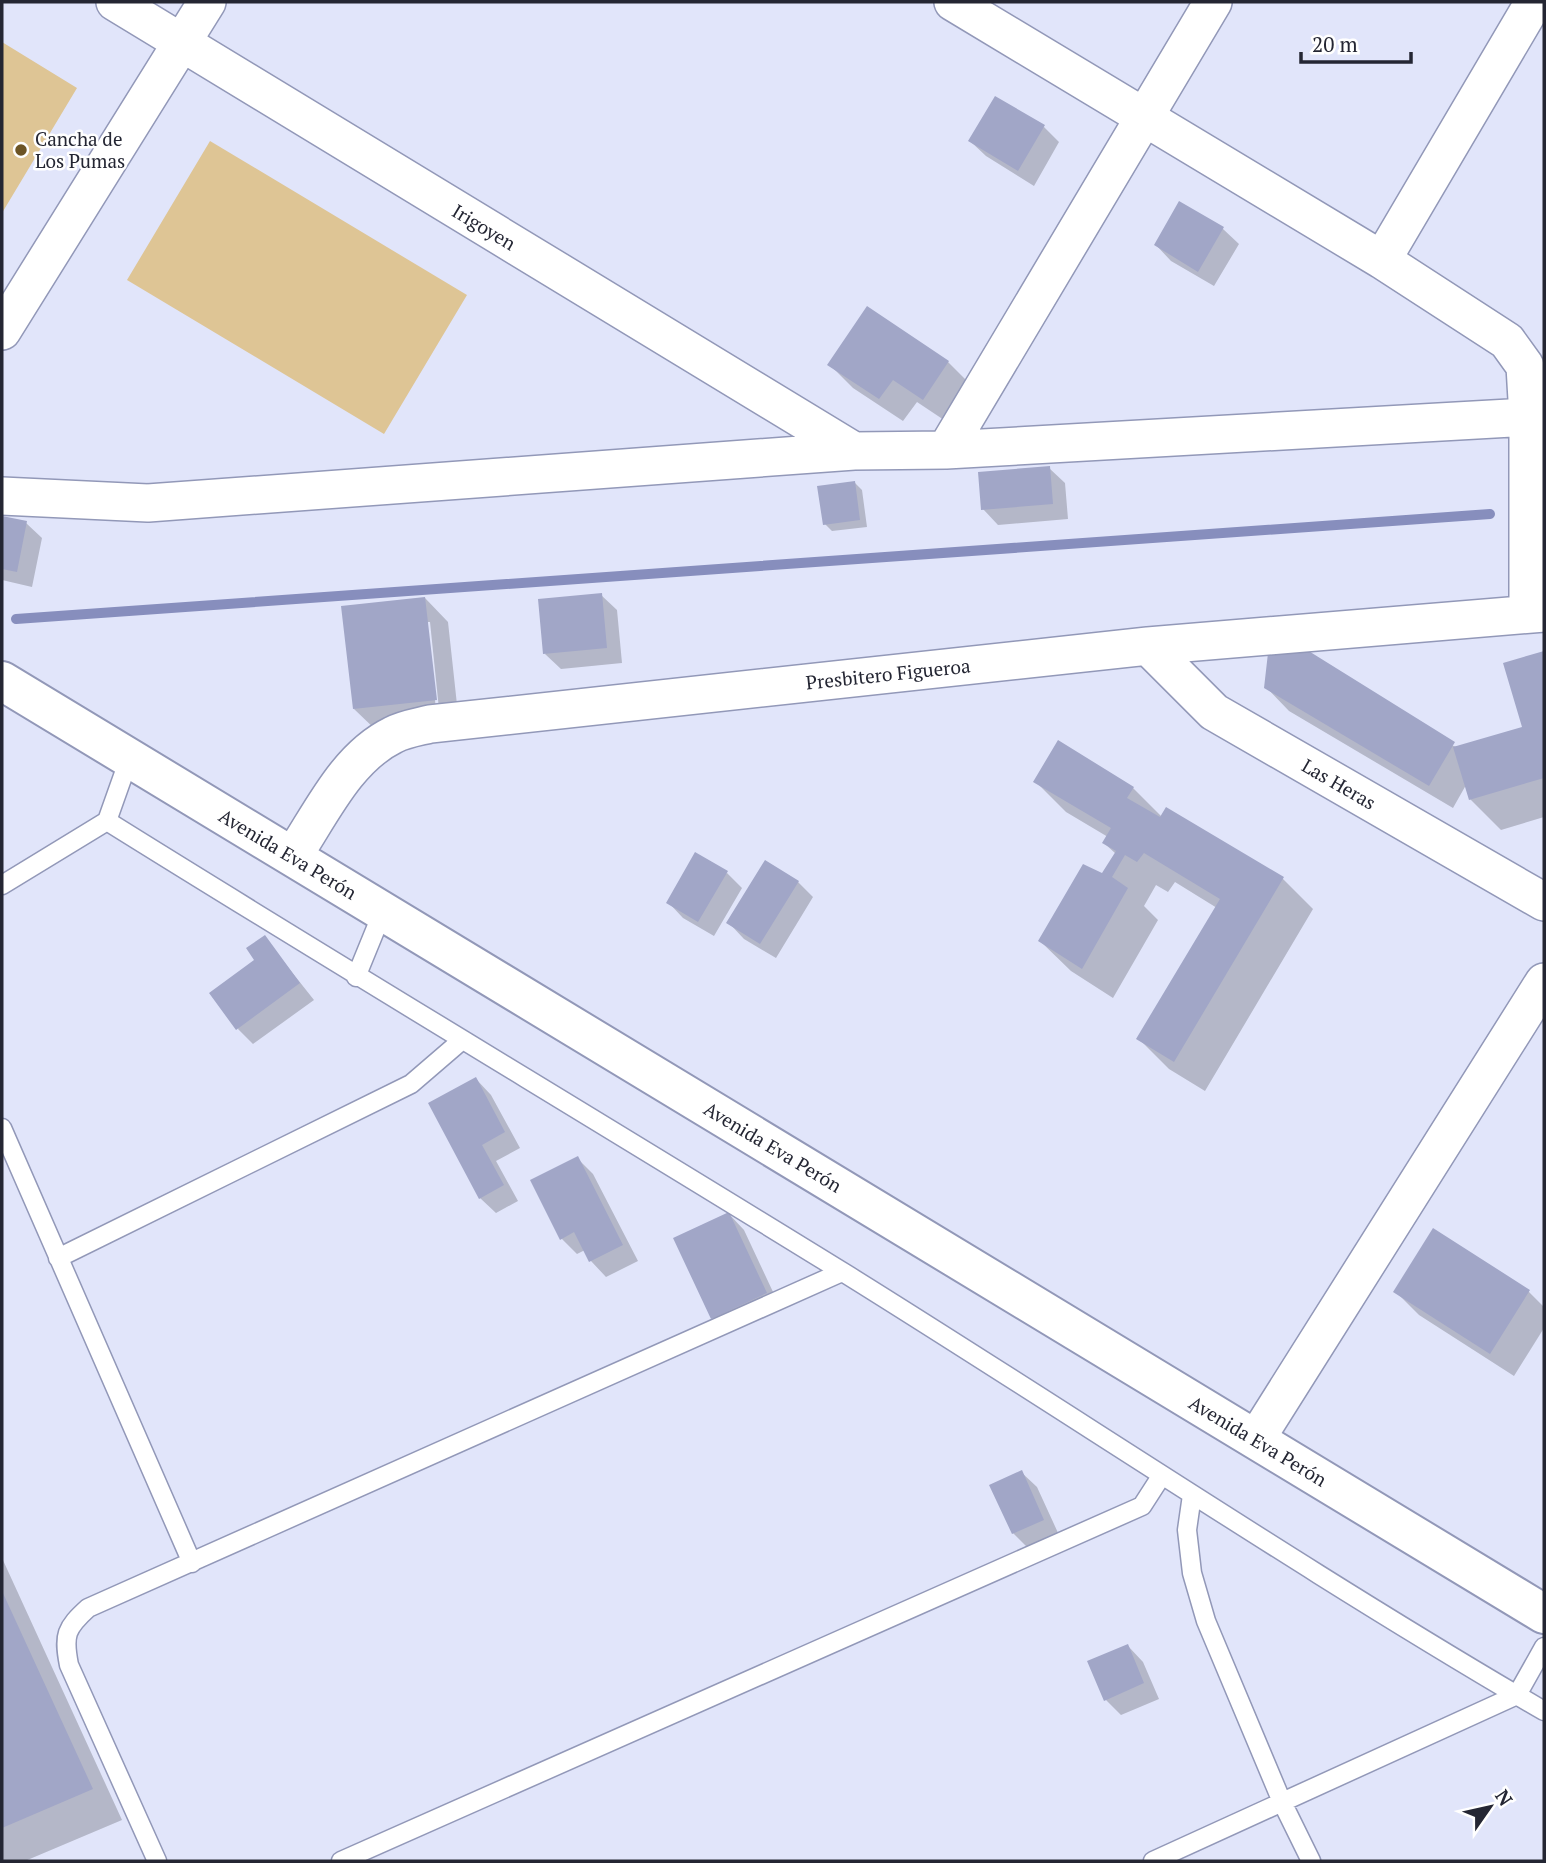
<svg xmlns="http://www.w3.org/2000/svg" width="1546" height="1863" viewBox="0 0 1546 1863" font-family="'PT Serif',serif">
  <style>
    .green { fill: #dec595 }
    .shadow { fill: #0003; fill-rule: evenodd }
    .lines { fill: none; stroke-linecap: round; stroke-linejoin: round }
    .stream { stroke: #878ebd; stroke-width: 10 }
    .building { fill: #a1a6c7 }
    .service-casing { stroke: #9298b8; stroke-width: 21 }
    .minor-casing { stroke: #9298b8; stroke-width: 40 }
    .secondary-casing { stroke: #9298b8; stroke-width: 42 }
    .service { stroke: #fff; stroke-width: 18 }
    .minor { stroke: #fff; stroke-width: 37 }
    .secondary { stroke: #fff; stroke-width: 38 }
    .poi-dot { fill: #6c5425; stroke: #fff; stroke-width: 2.5 }
    .labels { text-anchor: middle; stroke-width: 5; stroke-linejoin: round; paint-order: stroke }
    .poi-label { font-size: 19px; fill: #242633; stroke: #fff; text-anchor: start }
    .street-label { font-size: 19px; fill: #242633; stroke: #fff }
  </style>
  <rect width="100%" height="100%" fill="#e1e5fa"/>
  <!-- green -->
  <path class="green" d="M2,42l75,46 -75,125z
    M210,141l257,154 -83,139 -257,-154z"/>
  <!-- shadow -->
  <path class="shadow" d="M1044,127l15,15 -25,44 -48,-30 -16,-15z
    M1180,203l43,26 16,15 -25,42 -43,-25 -15,-16z
    M948,362l23,23 -24,37 -30,-20 -14,19 -50,-33 -23,-23z
    M1049,468l16,15 3,36 -70,6 -15,-16z
    M855,483l7,7 5,37 -35,4 -7,-7z
    M2,517l24,6 16,15 -10,49 -30,-7z
    M601,595l16,15 5,53 -61,6 -16,-15z
    M425,598l23,24 11,101 -81,9 -24,-23zM426,622h4l9,87h-3z
    M1544,653v164l-43,13 -31,-31 -4,-14 -13,23 -164,-97 -23,-24 191,60 67,-19 -19,-64z
    M1035,781l98,7 29,29 121,62 30,30 -108,182 -36,-22 -30,-30 78,-131 -42,-26 -7,10 -12,-7 -12,21 14,14 -45,78 -42,-27 -31,-30 62,-66 14,-21 -12,-11 4,-6 -42,-25z
    M727,873l15,15 -28,48 -31,-18 -15,-16z
    M798,882l15,15 -37,61 -32,-19 -15,-16z
    M264,937l50,63 -61,44 -15,-15z
    M476,1079l15,16 29,53 -24,13 22,40 -22,12 -16,-15z
    M577,1158l16,16 45,87 -32,16 -15,-16 -6,-11 -8,4 -15,-15z
    M729,1214l15,16 37,79 -53,24 -15,-15z
    M1434,1231l95,61 15,15v21l-30,48 -95,-61 -23,-23z
    M1021,1472l16,15 22,48 -30,14 -16,-16z
    M2,1558l120,262 -97,41h-23z
    M1128,1646l15,16 16,37 -38,16 -15,-15z"/>
  <g class="lines">
    <!-- stream -->
    <path class="stream" d="M16,619l1474,-105"/>
  </g>
  <!-- building -->
  <path class="building" d="M995,96l50,29 -27,46 -50,-30z
    M1179,201l45,26 -26,45 -44,-27z
    M867,306l82,55 -26,39 -30,-20 -14,19 -52,-34z
    M1050,466l3,38 -72,6 -3,-38z
    M855,481l5,39 -37,5 -6,-39z
    M2,516l25,5 -10,51 -15,-3z
    M602,593l5,55 -64,6 -5,-55z
    M425,597l12,103 -84,9 -12,-103z
    M1299,645l156,97 -26,44 -165,-98 4,-35z
    M1544,651v127l-75,22 -16,-53 69,-20 -19,-64z
    M1058,740l76,47 -7,11 33,19 6,-10 118,70 -110,185 -38,-23 84,-140 -76,-46 -7,9 -12,-7 -13,22 16,11 -46,81 -44,-28 45,-77 19,9 14,-22 -14,-8 9,-15 -78,-46z
    M695,852l33,19 -30,51 -32,-19z
    M765,860l34,21 -39,63 -34,-21z
    M265,935l35,48 -64,47 -27,-37 45,-33 -8,-12z
    M476,1077l29,55 -23,13 22,40 -25,14 -51,-96z
    M578,1156l45,89 -34,17 -15,-30 -14,8 -30,-60z
    M729,1212l38,81 -56,26 -38,-81z
    M1433,1228l97,62 -40,64 -97,-62z
    M1022,1470l22,50 -32,14 -23,-49z
    M2,1591l91,198 -91,39z
    M1128,1644l16,39 -40,18 -17,-40z"/>
  <g class="lines">
    <!-- service casing -->
    <g class="service-casing">
      <path id="service" d="M107,821c245,153 493,301 739,453 233,145 461,299 698,437
        M2,885l105,-64 22,-62
        M356,977l27,-66
        M2,1128l190,435
        M58,1258l353,-174 50,-43
        M1192,1495l-5,35 5,43 14,48 76,181 29,59
        M157,1861l-88,-196c-6,-30 -3,-37 19,-57l754,-336
        M341,1861l801,-355 20,-31
        M1153,1861l364,-166 27,-48"/>
    </g>
    <!-- minor casing -->
    <g class="minor-casing">
      <path id="minor" d="M115,2l739,449
        M953,2l429,258 125,81 18,25 3,51v197
        M1382,260l152,-258
        M2,331l205,-329
        M946,450l267,-448
        M2,496l146,7 706,-52 92,-1 582,-33 16,-5
        M1148,646l66,66 330,190
        M293,856c28,-42 53,-98 100,-121 11,-6 25,-8 37,-11l718,-78 396,-33
        M1256,1439l288,-457"/>
    </g>
    <!-- secondary casing -->
    <g class="secondary-casing">
      <path id="secondary" d="M2,681l1542,933"/>
    </g>
    <!-- service -->
    <use href="#service" class="service"/>
    <!-- minor -->
    <use href="#minor" class="minor"/>
    <!-- secondary -->
    <use href="#secondary" class="secondary"/>
  </g>
  <!-- markers -->
  <circle class="poi-dot" cx="21" cy="150" r="7"/>
  <g class="labels">
    <!-- poi labels -->
    <g class="poi-label">
      <text x="35" y="146">Cancha de<tspan x="35" dy="22">Los Pumas</tspan></text>
    </g>
    <!-- street labels -->
    <g class="street-label">
      <text transform="translate(484 227) rotate(31)" y="7">Irigoyen</text>
      <text transform="translate(888 674) rotate(-6)" y="7">Presbitero Figueroa</text>
      <text transform="translate(1339 784) rotate(30)" y="7">Las Heras</text>
      <text transform="translate(288 854) rotate(31)" y="7">Avenida Eva Perón</text>
      <text transform="translate(773 1147) rotate(31)" y="7">Avenida Eva Perón</text>
      <text transform="translate(1258 1441) rotate(31)" y="7">Avenida Eva Perón</text>
    </g>
  </g>
  <!-- border -->
  <rect width="1546" height="1863" fill="none" stroke="#242633" stroke-width="7"/>
  <!-- north arrow -->
  <g transform="translate(1490 1807) rotate(56)" stroke="#ffffff" stroke-width="5" paint-order="stroke">
  <path d="M0-5L12 26L0 18L-12 26Z" fill="#242633"/>
  <text y="-10" font-size="19" font-weight="bold" text-anchor="middle" fill="#242633">N</text>
  </g>
  <!-- scale -->
  <path d="M1301 52v10h110v-10" fill="none" stroke="#242633" stroke-width="3.5"/>
  <text x="1312" y="52" font-size="21" fill="#242633" stroke="#ffffff" stroke-width="5" paint-order="stroke">20 m</text>
</svg>
